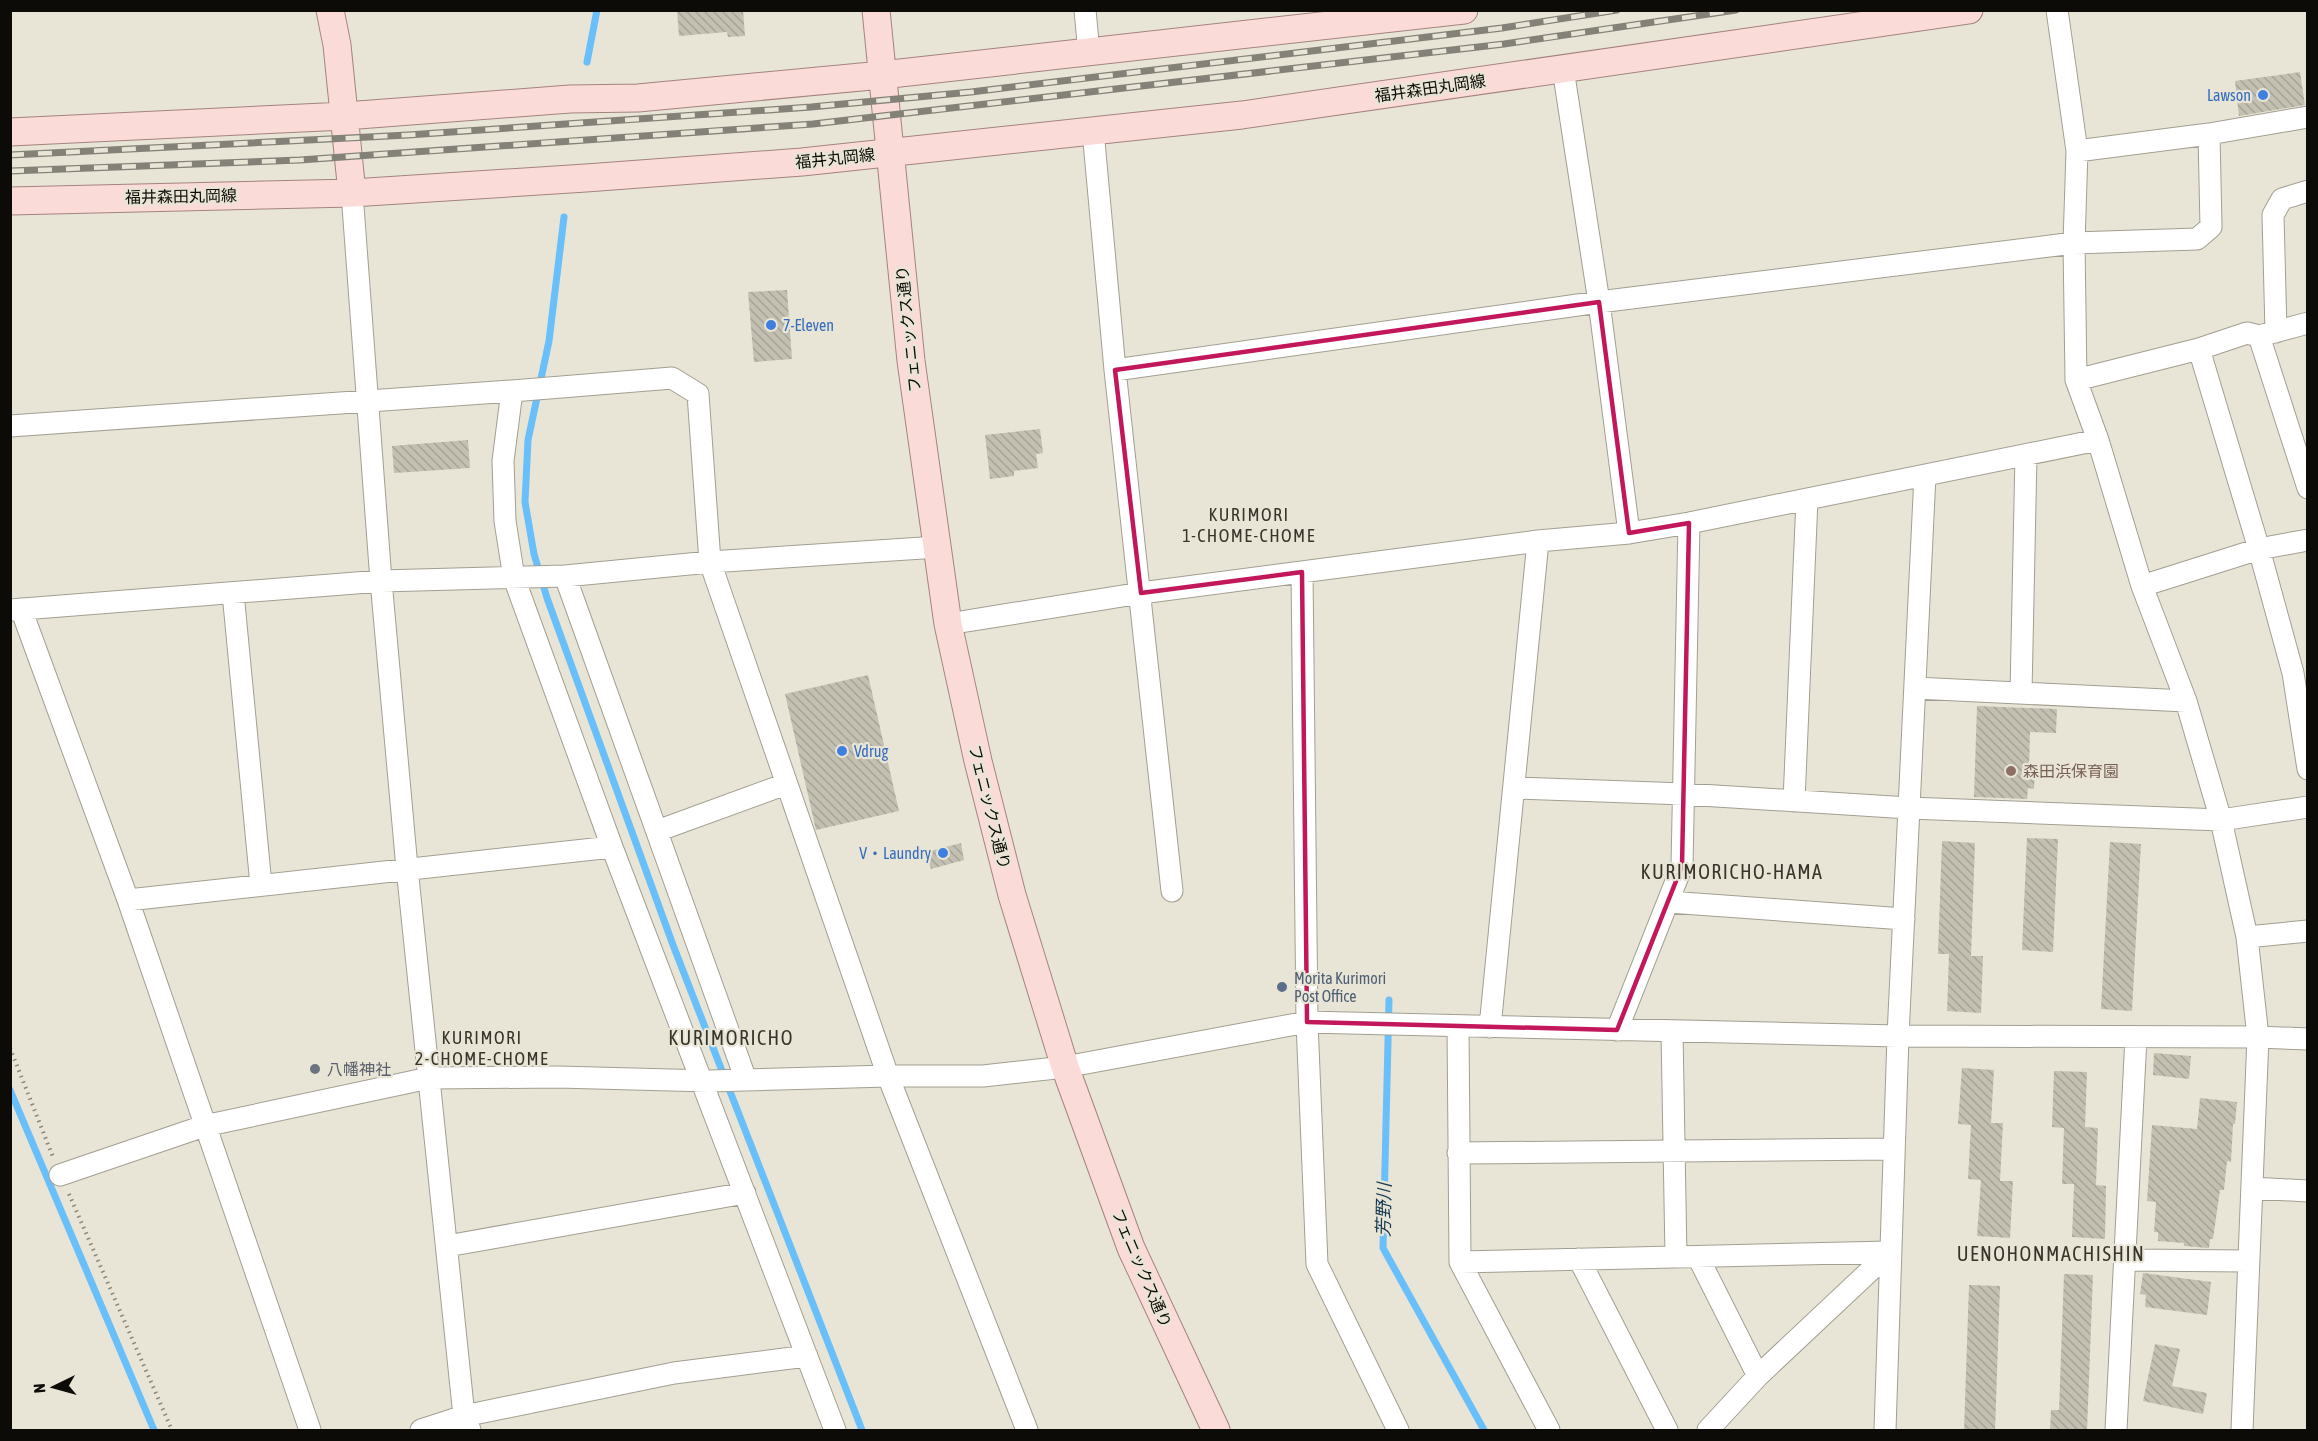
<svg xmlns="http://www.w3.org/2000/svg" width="2318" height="1441" viewBox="0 0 2318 1441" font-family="'Asap Condensed','Noto Sans JP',sans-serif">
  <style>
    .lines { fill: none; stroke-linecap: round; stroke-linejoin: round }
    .stream { stroke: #69bffa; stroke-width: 7 }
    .building { fill: url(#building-back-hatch) }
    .minor-casing { stroke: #a29f91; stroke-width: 23 }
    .major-casing { stroke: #a4837d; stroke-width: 29 }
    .path { stroke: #89877c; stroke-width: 4; stroke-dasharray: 1.5 4.5; stroke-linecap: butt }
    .minor { stroke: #fff; stroke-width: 21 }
    .major { stroke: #fadbd7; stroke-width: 27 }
    .rail-casing { stroke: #848278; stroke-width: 7 }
    .rail { stroke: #e8e5d6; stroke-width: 4.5; stroke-dasharray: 14; stroke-linecap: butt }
    .marked { fill: none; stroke: #c2185b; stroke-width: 4.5; stroke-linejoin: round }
    .shop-dot { fill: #3f7fe0; stroke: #e8e5d6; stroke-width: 2 }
    .education-dot { fill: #8d6e63; stroke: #e8e5d6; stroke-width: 2 }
    .service-dot { fill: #5c6f8a; stroke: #e8e5d6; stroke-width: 2 }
    .worship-dot { fill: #6b7280; stroke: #e8e5d6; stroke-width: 2 }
    .labels { text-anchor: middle; stroke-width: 4.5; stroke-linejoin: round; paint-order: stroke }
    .street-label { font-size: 16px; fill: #0d0b07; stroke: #e8e5d6 }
    .shop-label { font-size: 16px; fill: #366cbe; stroke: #e8e5d6; text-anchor: end }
    .education-label { font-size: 16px; fill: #785e54; stroke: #e8e5d6; text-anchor: start }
    .service-label { font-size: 16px; fill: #4e5e75; stroke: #e8e5d6; text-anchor: start }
    .worship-label { font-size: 16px; fill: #5b616d; stroke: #e8e5d6; text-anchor: start }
    .neighbourhood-label { font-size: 18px; letter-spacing: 1.5px; fill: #373429; stroke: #e8e5d6 }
    .water-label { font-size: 18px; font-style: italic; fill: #153a52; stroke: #e8e5d6 }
    .quarter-label { font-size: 20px; letter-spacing: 1.5px; fill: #373429; stroke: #e8e5d6 }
  </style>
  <defs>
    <pattern id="building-back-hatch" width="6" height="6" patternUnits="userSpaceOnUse" patternTransform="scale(1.5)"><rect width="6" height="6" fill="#c3c0b2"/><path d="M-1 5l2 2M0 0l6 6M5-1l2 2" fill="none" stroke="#a6a498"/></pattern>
  </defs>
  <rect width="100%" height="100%" fill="#e8e5d6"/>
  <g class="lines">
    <!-- stream -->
    <path class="stream" d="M587,62l10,-52
      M564,217l-15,124 -21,99 -3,62 9,52 13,44 126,347 189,485
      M1389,1000l-6,248 101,182
      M10,1090l144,340"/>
  </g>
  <!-- building -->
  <path class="building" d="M677,10h66l2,26 -17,1 -1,-5 -48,4z
    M2300,72l5,33 -66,11 -4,-35z
    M787,290l5,69 -38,3 -6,-70z
    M1040,429l3,24 -7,1 2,14 -24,3v5l-24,3 -5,-44z
    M468,440l2,28 -76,5 -2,-27z
    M868,675l31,136 -83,19 -31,-136z
    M1977,706l80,3 -1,24 -26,-1 -1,39h6l-1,18 -6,-1 -1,11 -53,-2z
    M2027,838l31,1 -5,113 -31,-2z
    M1942,841l33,2 -4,113h12l-2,57 -34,-2 2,-57h-11z
    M2110,842l31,2 -9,167 -31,-2z
    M961,843l3,17 -33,9 -5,-17z
    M2154,1053l37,3 -2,23 -36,-4z
    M1962,1068l32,2 -3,53h12l-3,58h13l-3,57 -33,-2 4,-56 -13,-1 3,-54 -13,-1z
    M2054,1071l33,1 -2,55 13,1 -2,57 10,1 -1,53 -33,-2 2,-53h-12l2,-56 -12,-1z
    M2200,1098l37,4 -2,22h-2l-2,38 -4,-1 -3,29h-4l-7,49h-3l-1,9 -25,-2v-3l-26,-2v-9h-4l2,-30 -9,-1 5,-76 45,4z
    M2143,1273l68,9 -4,33 -62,-8 1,-12 -6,-1z
    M2064,1274l29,1 -6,156h-37l1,-21h8z
    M1969,1285l31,1 -5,145h-31z
    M2155,1344l25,5 -8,37 35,7 -4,21 -60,-13z"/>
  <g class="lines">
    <!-- minor casing -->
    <g class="minor-casing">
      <path id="minor" d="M1085,10l4,43
        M2057,10l20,141 -3,92 2,137 22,60 44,146 44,115 35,119 26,117 11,100 -16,393
        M1563,69l36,233 30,231
        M1093,131l22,239 57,521
        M2077,151l132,-17 99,-17
        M352,193l29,388 26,287 57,548 6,14
        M2276,332l-3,-117 9,-16 26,-8
        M2259,336l49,152
        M2199,349l60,200 34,124 15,96
        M1115,370l484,-68 475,-59 123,-4 14,-12 -2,-93
        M2076,380l123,-31 48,-16 12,3 49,-13
        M512,391l-9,70 2,60 9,57 98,269 223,583
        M10,426l502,-35 160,-13 26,16 12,168 178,514 139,354
        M1302,572l5,450 10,242 81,166
        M565,576l181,504
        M2142,586l117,-37 49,-9
        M233,593l28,292
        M21,609l107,291 182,530
        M10,610l371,-29 184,-5 145,-14 228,-15
        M948,624l193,-31 397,-52 91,-8 60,-10 409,-83
        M1915,688l271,13
        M2021,693l5,-238
        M1515,788l169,6 225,14 312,12 87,-13
        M1794,801l13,-302
        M657,831l129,-47
        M128,900l484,-53
        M1669,902l235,17
        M2247,937l61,-6
        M1458,1026l2,236 89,168
        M1490,1027l48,-486
        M1617,1030l65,-164 7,-343
        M1672,1031l4,226
        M1458,1153l435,-4
        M60,1175l144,-49 225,-48 129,-1 151,4 179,-5h95l82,-9 242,-45 591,14 360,1 50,2
        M2253,1188l55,3
        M447,1246l298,-53
        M1698,1257l60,119
        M1579,1259l88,171
        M2125,1260l124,1
        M1460,1262l430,-10
        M421,1430l43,-14 210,-43 133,-17
        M1708,1430l50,-54 132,-124
        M1885,1430l13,-394 27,-561
        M2116,1430l20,-393"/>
    </g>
    <!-- major casing -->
    <g class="major-casing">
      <path id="major" d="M330,10l7,35 15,148
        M876,10l35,351 37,263 30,137 34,134 53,172 66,181 85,182
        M10,132l335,-16 225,-17 68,-1 244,-23 582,-65
        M10,201l342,-8 234,-15 216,-16 440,-47 727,-105"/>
    </g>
    <!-- path -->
    <path class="path" d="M10,1048l43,109
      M69,1194l103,236"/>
    <!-- minor -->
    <use href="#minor" class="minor"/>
    <!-- major -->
    <use href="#major" class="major"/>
    <!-- rail casing -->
    <g class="rail-casing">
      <path id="rail" d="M10,155l398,-20 403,-28 160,-15 531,-64 115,-18
        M10,171l290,-11 513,-36 691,-80 232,-34"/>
    </g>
    <!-- rail -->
    <use href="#rail" class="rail"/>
  </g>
  <!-- marked area -->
  <path class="marked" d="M1599,302l30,231 60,-10 -7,343 -65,164 -310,-8 -5,-450 -161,21 -26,-223z"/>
  <!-- markers -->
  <g class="shop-dot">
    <circle cx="2263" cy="95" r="6"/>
    <circle cx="771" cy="325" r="6"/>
    <circle cx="842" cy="751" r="6"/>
    <circle cx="943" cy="853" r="6"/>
  </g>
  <circle class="education-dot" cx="2011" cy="771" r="6"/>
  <circle class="service-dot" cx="1282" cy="987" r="6"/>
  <circle class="worship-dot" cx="315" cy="1069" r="6"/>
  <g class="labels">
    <!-- street labels -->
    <g class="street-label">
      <text transform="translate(1430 88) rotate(-8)" y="6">福井森田丸岡線</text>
      <text transform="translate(835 158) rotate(-6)" y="6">福井丸岡線</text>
      <text transform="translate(181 196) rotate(-1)" y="6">福井森田丸岡線</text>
      <text transform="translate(908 329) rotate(-96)" y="6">フェニックス通り</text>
      <text transform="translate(990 807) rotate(76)" y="6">フェニックス通り</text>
      <text transform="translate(1142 1268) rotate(67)" y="6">フェニックス通り</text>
    </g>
    <!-- shop labels -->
    <g class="shop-label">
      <text x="2251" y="101">Lawson</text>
      <text x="783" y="331" text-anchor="start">7-Eleven</text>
      <text x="854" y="757" text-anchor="start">Vdrug</text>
      <text x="931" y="859">V・Laundry</text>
    </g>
    <!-- education labels -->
    <g class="education-label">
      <text x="2023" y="777">森田浜保育園</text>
    </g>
    <!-- service labels -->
    <g class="service-label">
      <text x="1294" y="984">Morita Kurimori<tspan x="1294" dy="18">Post Office</tspan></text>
    </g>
    <!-- worship labels -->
    <g class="worship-label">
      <text x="327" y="1075">八幡神社</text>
    </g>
    <!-- neighbourhood labels -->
    <g class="neighbourhood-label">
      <text x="1249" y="521">KURIMORI<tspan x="1249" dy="21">1-CHOME-CHOME</tspan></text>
      <text x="482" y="1044">KURIMORI<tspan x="482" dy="21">2-CHOME-CHOME</tspan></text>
    </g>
    <!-- water labels -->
    <g class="water-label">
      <text transform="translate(1384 1210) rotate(-89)" y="6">芳野川</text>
    </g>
    <!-- quarter labels -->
    <g class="quarter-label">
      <text x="1732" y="879">KURIMORICHO-HAMA</text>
      <text x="731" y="1045">KURIMORICHO</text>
      <text x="2051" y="1261">UENOHONMACHISHIN</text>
    </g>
  </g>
  <!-- border -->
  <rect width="2318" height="1441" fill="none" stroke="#0d0b07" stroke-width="24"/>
  <!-- north arrow -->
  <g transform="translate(54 1387) rotate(265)" stroke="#e8e5d6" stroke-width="4.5" paint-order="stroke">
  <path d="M0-4.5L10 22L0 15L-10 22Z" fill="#0d0b07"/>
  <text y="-9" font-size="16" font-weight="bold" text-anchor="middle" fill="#0d0b07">N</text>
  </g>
</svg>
